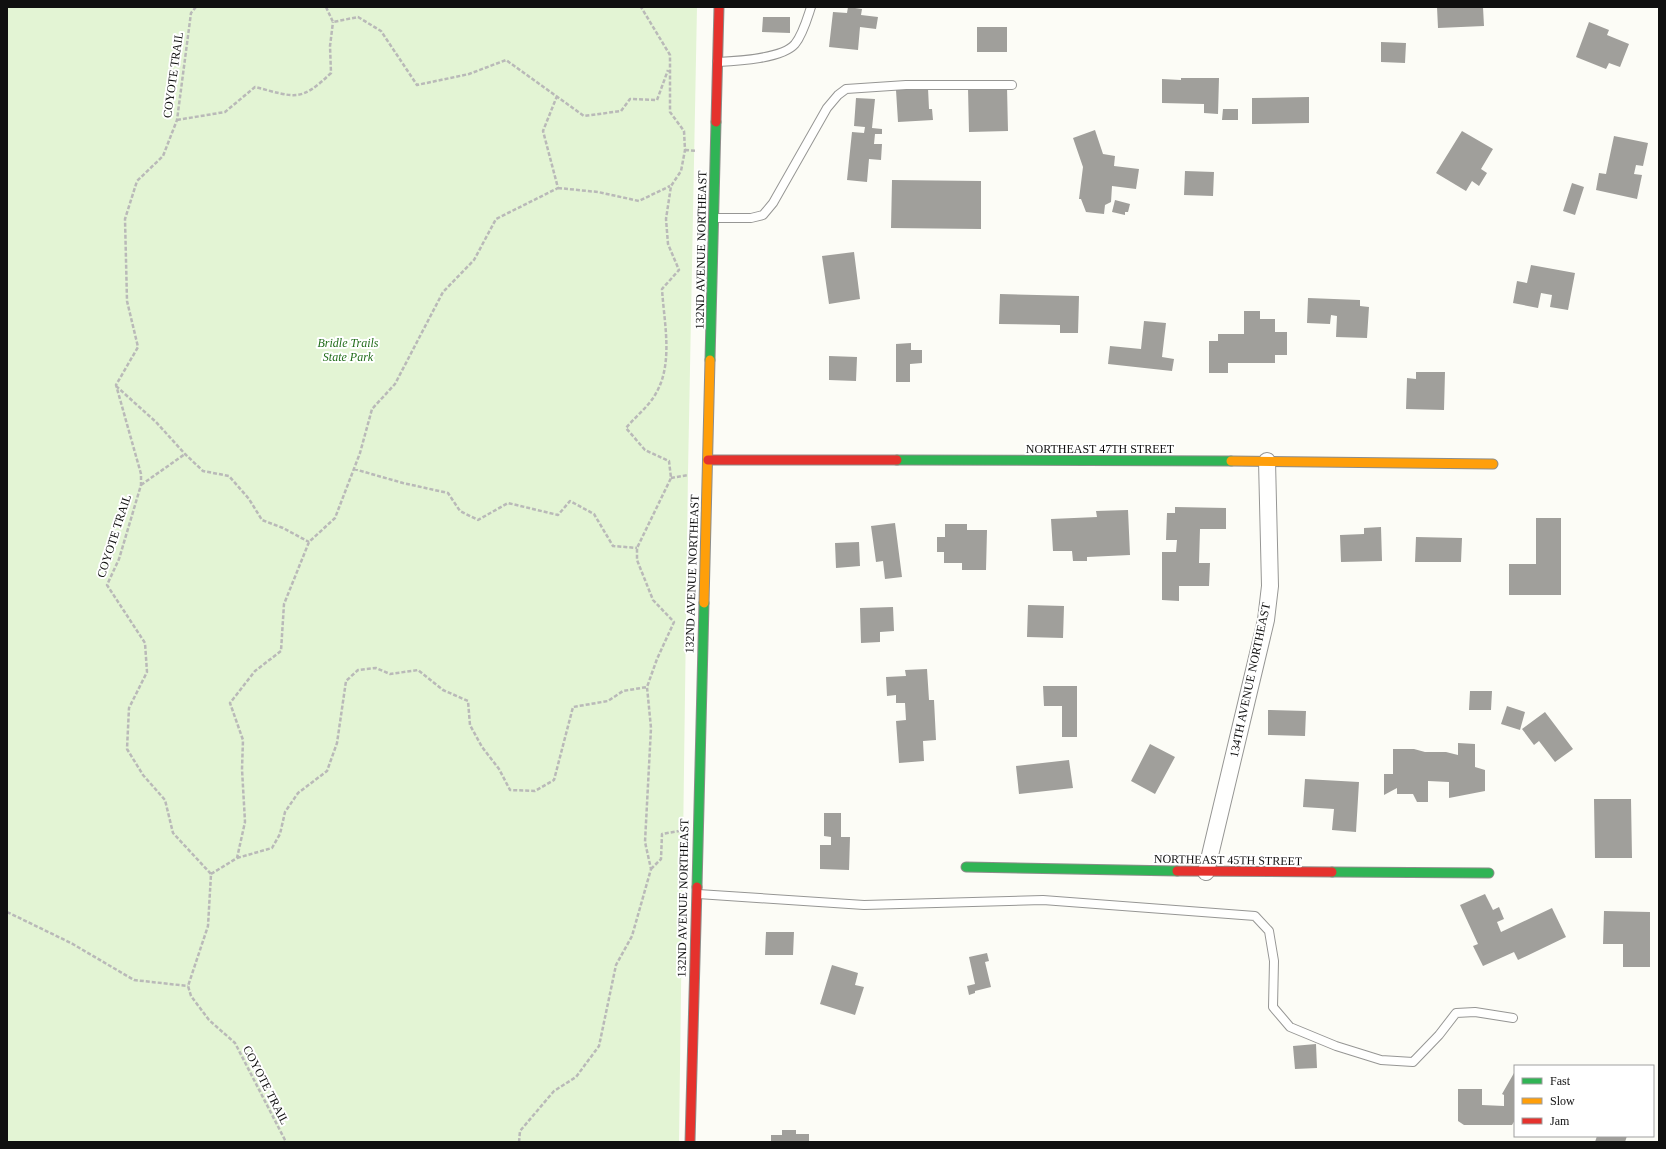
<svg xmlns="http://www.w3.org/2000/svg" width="1666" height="1149" viewBox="0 0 1666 1149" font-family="Georgia,serif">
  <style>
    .green { fill: #e3f4d4 }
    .building { fill: #a09f9b }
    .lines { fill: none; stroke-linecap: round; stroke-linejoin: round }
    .lane-casing { stroke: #969694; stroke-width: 10 }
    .street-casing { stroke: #969694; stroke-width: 18 }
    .fast-casing { stroke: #8d8d8a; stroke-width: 11 }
    .slow-casing { stroke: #8d8d8a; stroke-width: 11 }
    .jam-casing { stroke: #8d8d8a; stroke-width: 11 }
    .path { stroke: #b9b9b8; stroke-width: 2.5; stroke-dasharray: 4 2; stroke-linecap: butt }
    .lane { stroke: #fffffe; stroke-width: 8 }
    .street { stroke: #fffffe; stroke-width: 16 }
    .fast { stroke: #30b455; stroke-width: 9 }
    .slow { stroke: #ff9f0a; stroke-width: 9 }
    .jam { stroke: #e5322d; stroke-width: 9 }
    .labels { text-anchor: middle; stroke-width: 4; stroke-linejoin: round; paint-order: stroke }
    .street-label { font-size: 12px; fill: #101010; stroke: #fff }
    .park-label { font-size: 12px; font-style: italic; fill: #226d1b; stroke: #fff }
  </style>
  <rect width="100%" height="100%" fill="#fcfcf6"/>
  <!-- green -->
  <path class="green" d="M7,7h690l-9,465 -9,670h-672z"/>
  <!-- building -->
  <path class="building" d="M848,7l14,2 -1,6 17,2 -2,12 -16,-2 -2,23 -29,-3 4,-35 14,1z
    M1437,7h46l1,19 -46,2z
    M763,17h27v16l-28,-1z
    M1589,22l20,8 -2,5 22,9 -9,23 -11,-4 -3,6 -30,-12z
    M977,27h30v25h-30z
    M1381,42l25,1 -1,20 -24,-1z
    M1181,78h38l-1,36 -14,-1v-9l-42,-1v-24l19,1z
    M1007,87l1,44 -39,1 -1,-44z
    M928,88l1,21h3l1,11 -35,2 -2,-32z
    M1309,97v26l-57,1v-26z
    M856,98l19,1 -3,29 10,1v5h-7l-1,10h8l-1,16 -12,-1 -2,23 -20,-2 5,-48 12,1 1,-6 -11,-1z
    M1223,109h15v11h-16z
    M1095,130l8,24 12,2 -1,10 25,3 -3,20 -24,-3 -1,16 -6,3 -1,9 -18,-2 -5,-13h-2l4,-32 -10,-29z
    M1462,131l31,18 -12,20 6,4 -8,13 -7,-5 -6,10 -30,-18z
    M1614,136l34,7 -5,23 -7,-1 -2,9 8,1 -5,24 -41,-9 3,-17 7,1z
    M1185,171l29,1 -1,24 -29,-1z
    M892,180l89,1v48l-90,-1z
    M1572,183l12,4 -9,28 -12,-4z
    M1115,200l15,4 -2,8h-3v3l-13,-3z
    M854,252l6,47 -31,5 -7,-48z
    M1531,265l44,8 -7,37 -18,-3 2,-12 -11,-2 -3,15 -25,-5 4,-22 10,2z
    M1000,294l79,2 -1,37h-18v-8l-61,-1z
    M1308,298l52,2v6l9,1 -2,31 -31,-1 1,-21 -6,-1 -1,9 -23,-1z
    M1244,311h16v8h15v13h12v23h-12v8h-47v10h-19v-32h9v-7h26z
    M1144,321l22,2 -4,34 12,2 -2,12 -64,-7 2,-18 31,3z
    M911,343v7h11v13l-12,1v18h-14v-38z
    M829,356l28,1 -1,24 -27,-1z
    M1416,372h29l-1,38 -38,-1 1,-31 9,1z
    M1175,507l51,1v21h-26l-1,34h11l-1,23h-30v15l-17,-1v-48h14l1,-12h-11l1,-27h8z
    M1128,510l2,45 -43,2v4h-14l-1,-10h-19l-2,-32 46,-2 -1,-6z
    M1536,518h25v77h-52v-31h27z
    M895,523l7,54 -17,2 -2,-18 -7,1 -5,-36z
    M945,524h22v6h20l-1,40h-24v-7h-18v-11h-7v-15h8z
    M1381,527l1,34 -41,1 -1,-27 24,-1v-6z
    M1416,537l46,1 -1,24h-46z
    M859,542l1,24 -24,2 -1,-25z
    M1028,605l36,1 -1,32 -36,-1z
    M893,607l1,24 -14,1v10l-19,1 -1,-35z
    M927,669l2,31h5l2,40 -13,1 1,20 -25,2 -3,-42 10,-1 -1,-17h-9v-8l-9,1 -1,-19 20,-1 -1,-6z
    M1043,686h34v51h-15v-31h-18z
    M1470,691h22l-1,19h-22z
    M1507,706l18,6 -5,18 -19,-6z
    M1268,710l38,1 -1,25 -37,-1z
    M1545,712l28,37 -18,13 -16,-21 -5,4 -12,-16z
    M1458,743l17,1v23l10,3v21l-36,7v-16l-21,-1v21h-11l-4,-8h-16v-6l-13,7v-21h9v-25h21l11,3h21l12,3z
    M1150,744l25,13 -20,37 -24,-13z
    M1069,760l4,28 -54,6 -3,-28z
    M1305,779l54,3 -3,50 -24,-2 2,-21 -31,-2z
    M1594,799h37l1,59h-37z
    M824,813h17v24h9l-1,33 -29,-1v-24h11v-8l-7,-1z
    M1485,894l8,16 6,-3 5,12 -7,3 4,10 51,-24 14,29 -48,23 -4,-8 -31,14 -10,-20 5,-2 -18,-39z
    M1604,911l46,1v55h-27v-23h-20z
    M766,932h28l-1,23h-28z
    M987,953l2,8 -4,1 6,25 -16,4v2l-6,2 -2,-9 8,-2 -6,-27z
    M832,965l26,8 -3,12 9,2 -9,28 -35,-11z
    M1316,1044l1,24 -22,1 -2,-23z
    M1514,1073l1,47 -3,5h-48l-6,-4v-32h24v16l22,1v-11l-2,-1z
    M782,1130h14v4h13v8h-38v-7h11z
    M1597,1136h30l-2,6h-30z"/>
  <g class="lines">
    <!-- lane casing -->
    <g class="lane-casing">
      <path id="lane" d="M717,62c20,-1 65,-3 78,-18 8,-10 12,-25 16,-37
        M714,218h37l12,-3 10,-12 54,-95 11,-13 8,-6 60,-4h106
        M698,894l166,11 179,-5 212,16 14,15 5,30 -1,46 17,20 46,19 45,14 32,2 26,-27 17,-22 19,-1 38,6"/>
    </g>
    <!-- street casing -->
    <g class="street-casing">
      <path id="street" d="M1206,872l60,-252 4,-34 -3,-125"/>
    </g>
    <!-- fast casing -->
    <g class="fast-casing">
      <path id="fast" d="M710,360l6,-238
        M897,460l334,1
        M966,867l211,4
        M1332,872l157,1
        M697,887l7,-284"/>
    </g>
    <!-- slow casing -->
    <g class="slow-casing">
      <path id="slow" d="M1231,461l262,3
        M704,603l6,-243"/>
    </g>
    <!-- jam casing -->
    <g class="jam-casing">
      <path id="jam" d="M716,122l3,-115
        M708,460h189
        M1177,871l155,1
        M690,1142l7,-255"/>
    </g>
    <!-- path -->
    <path class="path" d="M196,7l-5,6 -14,107 -14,36 -26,25 -12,38 2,82 11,46 -22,38 25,89v11l-22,74 -12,26 38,58 2,29 -18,36 -2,41 16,26 22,25 8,33 38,41 -3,52 -20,60 3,10 18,24 26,23 51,99
      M326,7l7,15 25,-5 23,14 36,54 52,-11 37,-14 78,56 37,-5 9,-12 27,1 11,-30
      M177,120l48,-8 30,-25c40,10 45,16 76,-14l-1,-27 3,-24
      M685,150l12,1
      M558,188l40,4 41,9 31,-15
      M116,386l40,36 29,32 18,17 26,5 20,23 13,21 21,8 26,14
      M354,469l49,14 45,10 12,18 18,9 30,-17 50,12 12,-14 24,13 19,32 24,2
      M671,478l17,-3
      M141,485l44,-31
      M237,858l35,-10 8,-14 5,-22 13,-19 29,-22 10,-28 9,-62 12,-11 18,-2 14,6 28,-4 25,20 25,11 2,24 12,22 17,22 11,21 25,1 19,-11 19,-73 35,-6 15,-10 24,-4
      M651,869l10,-10 1,-25 17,-3
      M211,874l26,-16 8,-36 -3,-53 1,-29 -13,-37 25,-32 26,-20 3,-47 25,-62 26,-24 25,-65 12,-44 23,-25 48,-92 31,-32 22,-41 62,-31 -15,-57 14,-35
      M7,912l64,31 63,37 54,6
      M519,1142l1,-11 34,-40 22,-14 23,-31 17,-81 16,-29 19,-67 -6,-27 6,-114 -4,-41 10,-28 17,-37 -21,-22 -16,-40v-12l34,-70 -2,-17 -24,-11 -19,-22c9,-11 22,-21 29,-33 19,-31 9,-72 7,-106l17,-19 -11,-26 -2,-25 5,-33 10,-15 4,-21 -1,-19 -14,-19v-57l-29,-48"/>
    <!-- lane -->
    <use href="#lane" class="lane"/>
    <!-- street -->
    <use href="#street" class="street"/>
    <!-- fast -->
    <use href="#fast" class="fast"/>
    <!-- slow -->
    <use href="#slow" class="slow"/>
    <!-- jam -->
    <use href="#jam" class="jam"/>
  </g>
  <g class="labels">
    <!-- street labels -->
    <g class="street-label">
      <text transform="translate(173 75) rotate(-82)" y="4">COYOTE TRAIL</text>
      <text transform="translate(701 250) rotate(-89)" y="4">132ND AVENUE NORTHEAST</text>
      <text x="1100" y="453">NORTHEAST 47TH STREET</text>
      <text transform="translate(114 536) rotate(-72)" y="4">COYOTE TRAIL</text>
      <text transform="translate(692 574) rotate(-88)" y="4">132ND AVENUE NORTHEAST</text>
      <text transform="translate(1250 680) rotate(-78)" y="4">134TH AVENUE NORTHEAST</text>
      <text transform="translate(1228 860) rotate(1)" y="4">NORTHEAST 45TH STREET</text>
      <text transform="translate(683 898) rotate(-89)" y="4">132ND AVENUE NORTHEAST</text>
      <text transform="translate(266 1085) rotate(63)" y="4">COYOTE TRAIL</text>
    </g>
    <!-- park labels -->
    <g class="park-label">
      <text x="348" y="347">Bridle Trails<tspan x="348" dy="14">State Park</tspan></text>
    </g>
  </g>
  <!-- border -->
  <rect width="1666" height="1149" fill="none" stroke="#101010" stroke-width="16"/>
  <!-- legend -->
  <rect x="1514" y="1065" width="140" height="72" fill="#ffffff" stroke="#9f9f9f"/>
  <rect x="1522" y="1078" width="20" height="6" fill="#30b455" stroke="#9f9f9f"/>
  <text x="1550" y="1085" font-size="12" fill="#101010">Fast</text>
  <rect x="1522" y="1098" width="20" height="6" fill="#ff9f0a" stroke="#9f9f9f"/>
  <text x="1550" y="1105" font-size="12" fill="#101010">Slow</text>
  <rect x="1522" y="1118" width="20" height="6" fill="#e5322d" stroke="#9f9f9f"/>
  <text x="1550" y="1125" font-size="12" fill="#101010">Jam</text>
</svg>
